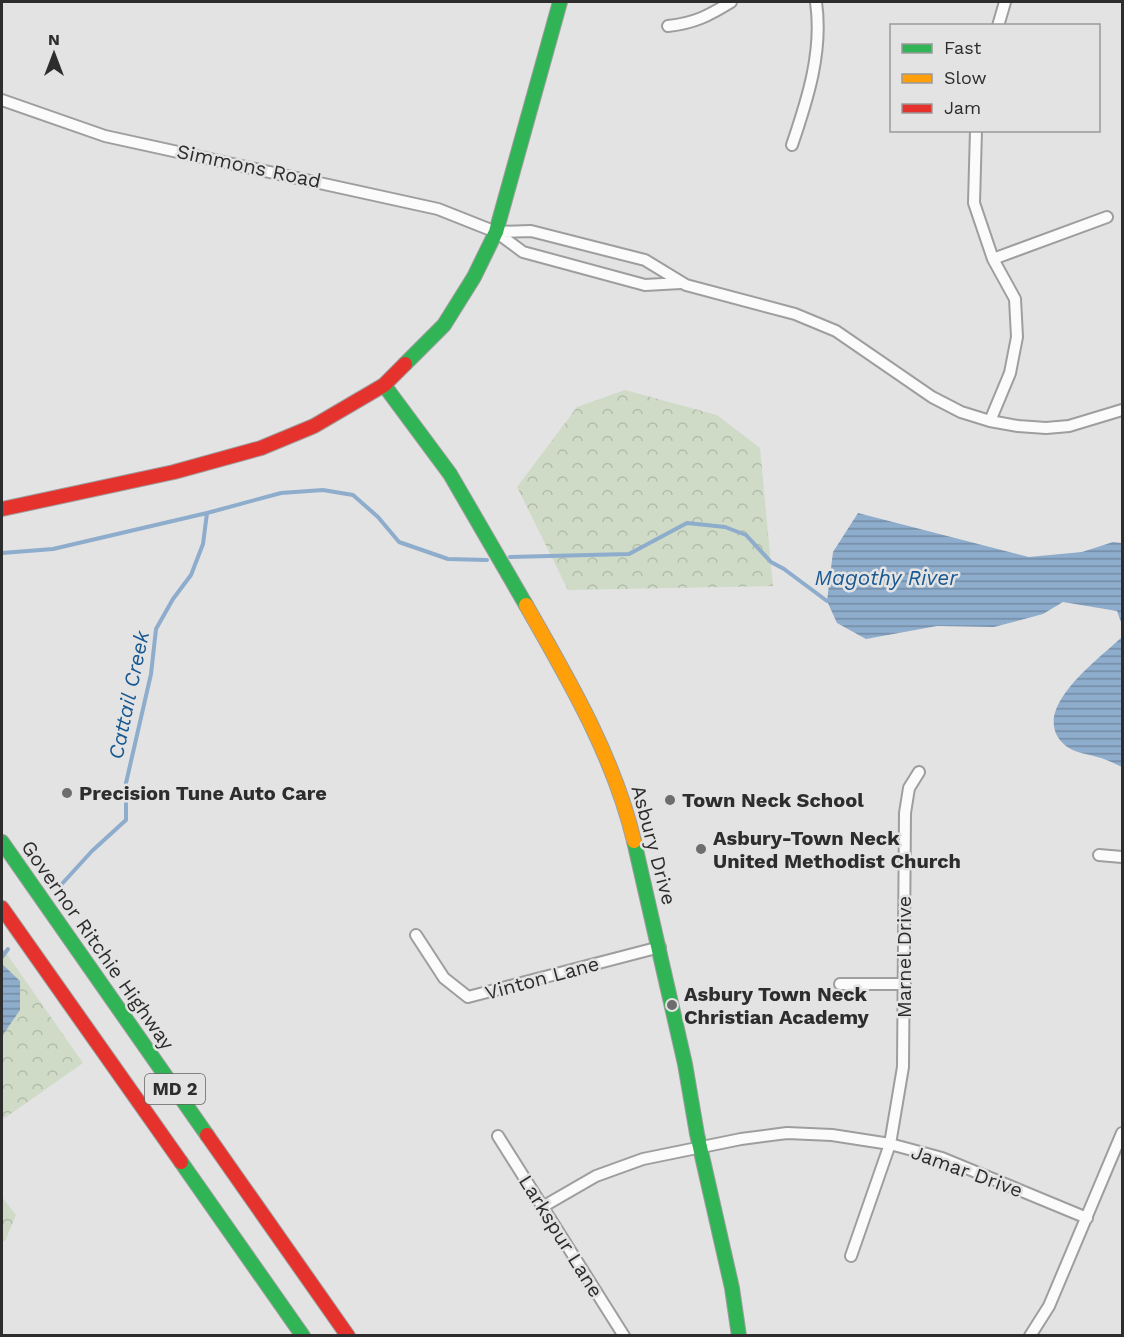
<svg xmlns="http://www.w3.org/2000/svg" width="1124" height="1337" viewBox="0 0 1124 1337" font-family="'Work Sans',sans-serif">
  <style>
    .park { fill: url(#park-crowns) }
    .water { fill: url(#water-rules) }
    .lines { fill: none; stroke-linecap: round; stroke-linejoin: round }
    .stream { stroke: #8eaccb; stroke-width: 4 }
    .street-casing { stroke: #9e9e9f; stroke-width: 14 }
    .fast-casing { stroke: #9e9e9f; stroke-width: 16 }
    .slow-casing { stroke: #9e9e9f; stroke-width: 16 }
    .jam-casing { stroke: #9e9e9f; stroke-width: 16 }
    .street { stroke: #fbfbfb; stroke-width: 10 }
    .fast { stroke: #30b455; stroke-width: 14 }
    .slow { stroke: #ff9f0a; stroke-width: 14 }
    .jam { stroke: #e5322d; stroke-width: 14 }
    .poi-dot { fill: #6d6d6d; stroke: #e3e3e4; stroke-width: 2 }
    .labels { text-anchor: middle; stroke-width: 5; stroke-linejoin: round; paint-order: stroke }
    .shield { fill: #e3e3e4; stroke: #646464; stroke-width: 1.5 }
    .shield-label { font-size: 18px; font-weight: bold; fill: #2d2d2d }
    .street-label { font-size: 20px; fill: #2d2d2d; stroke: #e3e3e4 }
    .poi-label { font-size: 20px; font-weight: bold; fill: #2d2d2d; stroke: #e3e3e4; text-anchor: start }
    .water-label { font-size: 21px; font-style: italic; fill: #195991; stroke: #e3e3e4 }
  </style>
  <defs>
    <pattern id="park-crowns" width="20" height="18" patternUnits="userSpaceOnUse" patternTransform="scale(1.5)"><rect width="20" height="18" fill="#cfdbc7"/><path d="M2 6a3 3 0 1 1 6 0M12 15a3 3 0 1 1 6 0" fill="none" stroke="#b2bcab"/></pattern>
    <pattern id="water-rules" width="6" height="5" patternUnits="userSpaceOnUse" patternTransform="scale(1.5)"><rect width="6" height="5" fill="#8eaccb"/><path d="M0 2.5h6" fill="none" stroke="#748ca5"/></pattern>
  </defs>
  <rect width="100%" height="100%" fill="#e3e3e4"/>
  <!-- park -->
  <path class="park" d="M625,390l92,25 43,33 13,138 -205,4 -51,-103 60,-80z
    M2,947l81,116 -81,57z
    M2,1197l14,18 -11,26 -3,1z"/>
  <!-- water -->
  <path class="water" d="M858,513l171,44 53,-5 31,-10 9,1v224c-7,-3 -14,-7 -21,-9 -12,-4 -24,-4 -35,-12 -41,-34 32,-86 56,-109v-12l-5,-14 -54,-9 -20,12 -49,13 -57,-1 -71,13 -29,-16 -10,-22 6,-49z
    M2,964l18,17v29l-18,26z"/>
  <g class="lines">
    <!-- stream -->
    <path class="stream" d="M2,553l51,-4 154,-36 74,-20 42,-3 30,5 25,22 21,25 49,17 39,1
      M510,557l119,-3 58,-31 38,4 21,8 25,27 13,7 43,32
      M60,886l32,-35 34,-31v-37l25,-109 5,-45 17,-30 18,-24 12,-31 4,-31
      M2,957l6,-8"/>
    <!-- street casing -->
    <g class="street-casing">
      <path id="street" d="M668,26c27,-3 40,-10 63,-24
        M998,26l7,-24
        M2,100l103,36 333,73 58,23 27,20 122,33 36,-2
        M976,130l-2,73 19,56 22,40 2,38 -7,36 -20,48
        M792,145c16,-47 31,-94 24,-143
        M496,232l35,-1 114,29 41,25 109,29 41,17 96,66 29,15 29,9 28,5 28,2 23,-2 53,-16
        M993,259l114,-42
        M1099,855l23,2
        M416,935l28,43 24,19 192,-50
        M840,984h65
        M498,1136l126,200
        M544,1206l52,-30 47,-17 98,-20 46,-6 45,2 58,9 52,14 145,60
        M851,1256l39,-112 13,-77 2,-254 4,-25 10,-16
        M1030,1336l19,-30 73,-173"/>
    </g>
    <!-- fast casing -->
    <g class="fast-casing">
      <path id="fast" d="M405,364l39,-39 30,-48 22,-45 64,-230
        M384,385l66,89 76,131
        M634,841l51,223 12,70 35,154 7,48
        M2,842l205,293
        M181,1162l122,174"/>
    </g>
    <!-- slow casing -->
    <g class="slow-casing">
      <path id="slow" d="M526,605c43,75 88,152 108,236"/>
    </g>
    <!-- jam casing -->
    <g class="jam-casing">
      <path id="jam" d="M2,509l172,-37 87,-24 53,-22 70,-41 21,-21
        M2,908l179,254
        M207,1135l141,201"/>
    </g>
    <!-- street -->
    <use href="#street" class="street"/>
    <!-- fast -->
    <use href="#fast" class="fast"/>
    <!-- slow -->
    <use href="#slow" class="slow"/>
    <!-- jam -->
    <use href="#jam" class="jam"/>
  </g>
  <!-- markers -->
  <g class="poi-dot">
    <circle cx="67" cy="793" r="6"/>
    <circle cx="670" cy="800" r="6"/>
    <circle cx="701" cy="849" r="6"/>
    <circle cx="672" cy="1005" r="6"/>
  </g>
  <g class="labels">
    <!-- shield labels -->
    <rect class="shield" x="145" y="1074" width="60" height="30" rx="4.5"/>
    <g class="shield-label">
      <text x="175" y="1095">MD 2</text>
    </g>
    <!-- street labels -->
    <g class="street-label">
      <text transform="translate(249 166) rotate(12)" y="7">Simmons Road</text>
      <text transform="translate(654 845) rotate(75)" y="7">Asbury Drive</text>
      <text transform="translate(98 945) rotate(55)" y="7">Governor Ritchie Highway</text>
      <text transform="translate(904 957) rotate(-90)" y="7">Marnel Drive</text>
      <text transform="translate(542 978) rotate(-15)" y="7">Vinton Lane</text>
      <text transform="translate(967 1171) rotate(20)" y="7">Jamar Drive</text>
      <text transform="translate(561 1236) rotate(58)" y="7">Larkspur Lane</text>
    </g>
    <!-- poi labels -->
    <g class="poi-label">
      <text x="79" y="800">Precision Tune Auto Care</text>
      <text x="682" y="807">Town Neck School</text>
      <text x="713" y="845">Asbury-Town Neck<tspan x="713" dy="23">United Methodist Church</tspan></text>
      <text x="684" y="1001">Asbury Town Neck<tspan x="684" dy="23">Christian Academy</tspan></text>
    </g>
    <!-- water labels -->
    <g class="water-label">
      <text x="886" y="585">Magothy River</text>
      <text transform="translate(129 695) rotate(-78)" y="7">Cattail Creek</text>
    </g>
  </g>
  <!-- border -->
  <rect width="1124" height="1337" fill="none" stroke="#2d2d2d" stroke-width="6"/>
  <!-- legend -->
  <rect x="890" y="24" width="210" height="108" fill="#e3e3e4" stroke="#9a9a9b" stroke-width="1.5"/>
  <rect x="902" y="44" width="30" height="9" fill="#30b455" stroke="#9a9a9b" stroke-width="1.5"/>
  <text x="944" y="54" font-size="18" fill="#2d2d2d">Fast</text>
  <rect x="902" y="74" width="30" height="9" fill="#ff9f0a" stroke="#9a9a9b" stroke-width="1.5"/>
  <text x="944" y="84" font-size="18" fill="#2d2d2d">Slow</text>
  <rect x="902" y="104" width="30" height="9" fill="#e5322d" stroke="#9a9a9b" stroke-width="1.5"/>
  <text x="944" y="114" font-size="18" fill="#2d2d2d">Jam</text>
  <!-- north arrow -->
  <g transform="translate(54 54)" stroke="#e3e3e4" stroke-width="4.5" paint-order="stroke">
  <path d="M0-4.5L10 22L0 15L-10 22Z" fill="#2d2d2d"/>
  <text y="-9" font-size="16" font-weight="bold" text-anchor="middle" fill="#2d2d2d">N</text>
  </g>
</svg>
